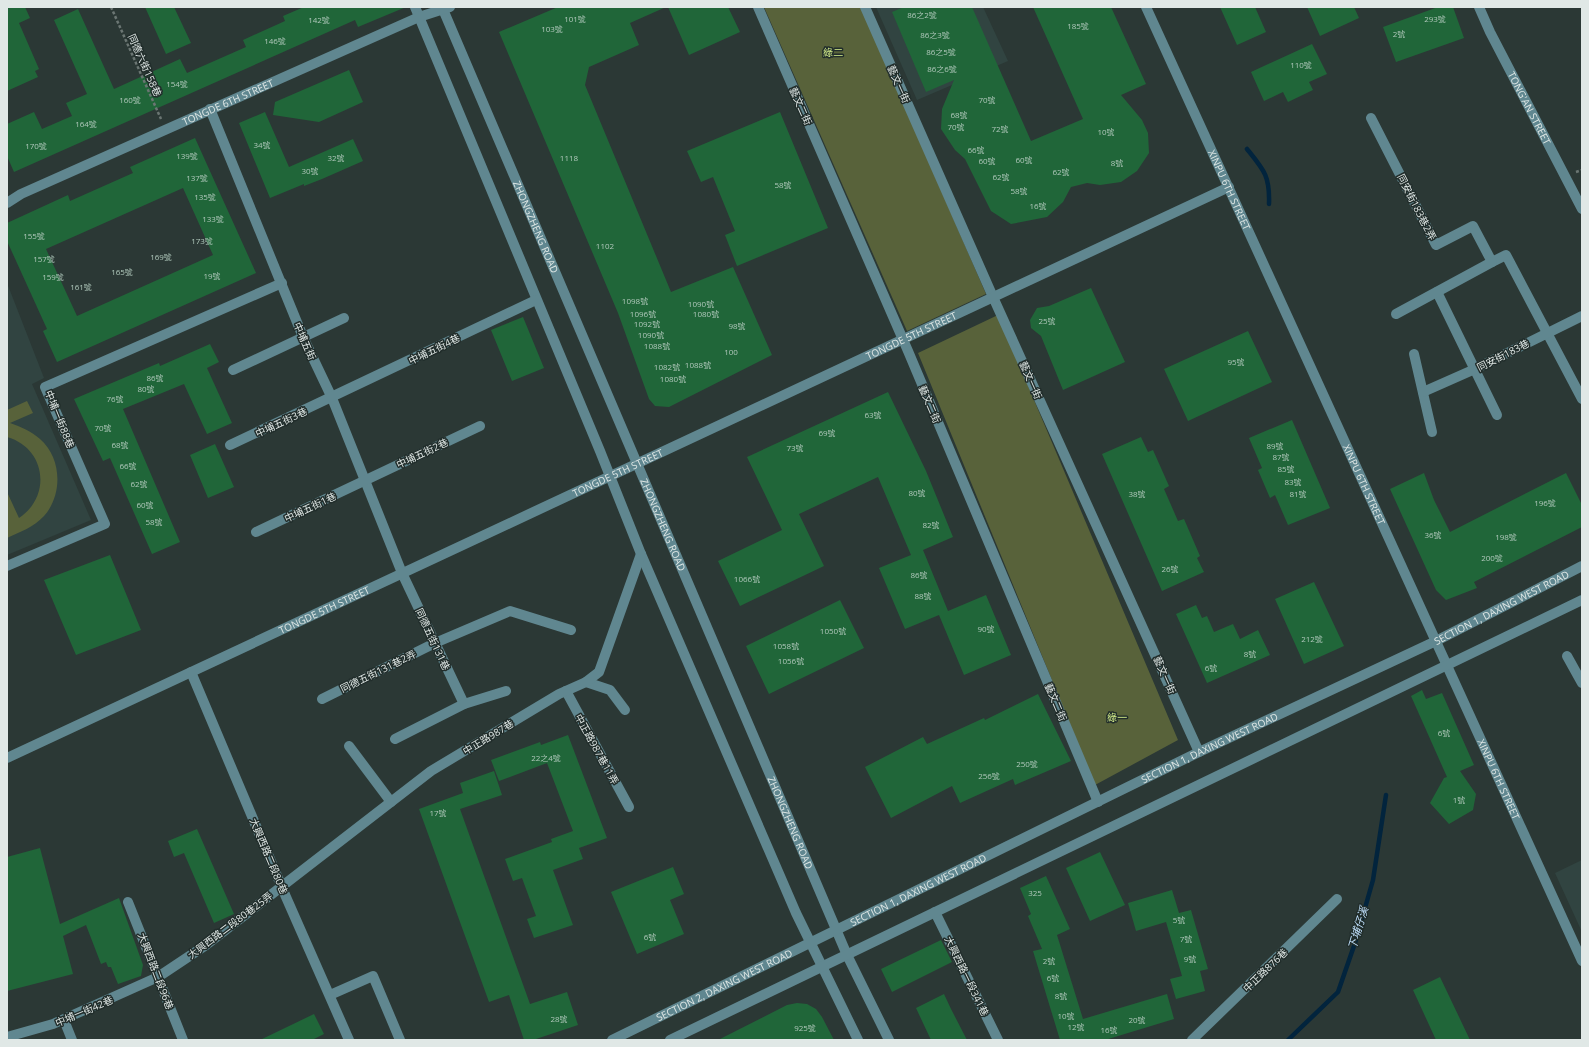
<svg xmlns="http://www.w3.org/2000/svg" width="1589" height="1047" viewBox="0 0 1589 1047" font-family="'Open Sans','Noto Sans TC',sans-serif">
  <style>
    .built { fill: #314441 }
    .green { fill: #58623a }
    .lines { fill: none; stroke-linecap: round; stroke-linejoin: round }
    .stream { stroke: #02243d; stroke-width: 4.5 }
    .building { fill: #206639; fill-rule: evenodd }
    .path { stroke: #6b7673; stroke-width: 2.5; stroke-dasharray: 3 2; stroke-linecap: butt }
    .minor { stroke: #608790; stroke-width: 10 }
    .labels { text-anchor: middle; stroke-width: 3; stroke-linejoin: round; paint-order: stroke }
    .number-label { font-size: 8px; fill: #b0c8bb }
    .park-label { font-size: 10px; fill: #d8f28c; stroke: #212d2b }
    .street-label { font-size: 10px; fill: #e0e8e6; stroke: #212d2b }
    .water-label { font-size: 11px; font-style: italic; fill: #bfdffb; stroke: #212d2b }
  </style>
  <rect width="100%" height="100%" fill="#2b3835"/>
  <!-- built -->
  <path class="built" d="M876,7h107l25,54 -91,39z
    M7,283l37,95 -12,6 59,136 -84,35z
    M1582,860v72l-27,-59z"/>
  <!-- green -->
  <path class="green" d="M764,7h98l124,287 -79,37z
    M998,315l180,425 -83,45 -177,-432z
    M27,401l6,12 -23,10c11,4 21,8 30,16 22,19 23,56 4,77 -10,11 -24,16 -37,22v-46l12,26c33,-22 27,-70 -12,-81v-27z"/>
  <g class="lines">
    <!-- stream -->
    <path class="stream" d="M1247,149c17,21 23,27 22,55
      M1288,1040l50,-48 17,-49 18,-63 13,-85"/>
  </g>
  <!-- building -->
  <path class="building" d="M7,7h18l5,11 -11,5 20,46 -4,2 3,6 -31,14z
    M145,7h29l17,36 -25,11z
    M304,7h102l-48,20 -3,-7 -341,152 -7,-16v-32l27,-12 8,17 30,-13 -6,-13 21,-9 -33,-74 24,-11 36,80 66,-30 7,14 59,-26 -3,-7 42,-19 -2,-5z
    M558,7h108l-36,16 9,22 -50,22 -4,18 86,207 62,-25 39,88 -103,52 -14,-1 -6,-7 -31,-86 -119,-281z
    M668,7h60l12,25 -51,23z
    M904,7h68l59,134 52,-22 -50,-112h78l35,77 -25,11 21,25 6,13 1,20 -12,18 -16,11 -21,3 -13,-2 -16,4 -8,15 -16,15 -36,7 -20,-13 -26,-52 -10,-9 -14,-21 1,-20 12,-29 -28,12 -34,-80z
    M1220,7h35l11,25 -29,13z
    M1307,7h47l5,11 -39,18z
    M1438,7h15l11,31 -68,24 -13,-35z
    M1312,44l15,30 -18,8 4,8 -25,12 -5,-10 -19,9 -13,-29z
    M349,70l14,32 -44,20 -46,-7 2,-13z
    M265,112l24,55 64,-28 10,22 -41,18 -18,7v-2l-34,14 -31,-75z
    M780,112l48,116 -91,38 -12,-31 10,-4 -22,-54 -12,5 -14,-31z
    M195,138l61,135 -199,89 -14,-31 4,-2 -40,-88v-18l61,-28 2,6 63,-28 -3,-6zM183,188l30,67 -136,61 -31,-67z
    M1091,288l34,74 -62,28 -22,-54 -10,-8 -1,-8 7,-12 12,-2z
    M523,317l21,51 -32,13 -21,-51z
    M1248,331l24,51 -84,39 -24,-52z
    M210,344l9,18 -12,6 25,55 -25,11 -23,-50 -61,25 57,133 -28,12 -42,-96 -7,3 -29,-62 85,-36 1,3z
    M888,392l38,79 27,66 -30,13 25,61 38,-16 25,60 -47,20 -25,-60 -34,14 -26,-61 32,-13 -33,-78 -79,37 25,52 -84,40 -22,-45 64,-31 -35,-73z
    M1292,420l38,88 -42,17 -13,-30 -5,3 -12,-28 4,-2 -13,-30z
    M1141,437l7,15 5,-2 16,36 -5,3 14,32 6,-2 16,37 -3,2 7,14 -42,19 -60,-137z
    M215,444l19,43 -26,11 -18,-43z
    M1424,473l10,27 16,32 116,-59 16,32v22l-108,55 3,6 -31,12 -10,-10 -46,-101z
    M110,555l31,75 -65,25 -32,-75z
    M1314,582l30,64 -40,18 -29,-65z
    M840,600l24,48 -95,46 -23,-48z
    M1196,605l6,13 5,-2 7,16 19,-8 7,15 18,-9 12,25 -63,28 -31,-69z
    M1422,690l4,9 16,-6 32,72 -14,6 16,23 -3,16 -24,14 -19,-21 14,-25 3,-1 -36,-81z
    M1038,694l33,67 -56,24 -2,-6 -53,24 -8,-17 -61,32 -26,-51 58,-30 4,7 57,-26 1,2z
    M568,735l39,103 -28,10 4,11 -30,11 20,55 -39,13 -7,-19 9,-3 -14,-38 -9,3 -8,-22 47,-17 -1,-3 22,-8 -26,-68 -48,18 -8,-21 49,-18 1,3z
    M494,771l8,24 -42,14 70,195 37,-12 11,33 -45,15h-9l-15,-45 -20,7 -70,-193 44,-16 -3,-10z
    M197,829l37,85 -20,9 -30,-70 -10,4 -6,-16z
    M40,848l20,76 59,-26 24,67 -2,11 -23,8 -7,-17h-3l-2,-5 -5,2 -15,-39 -23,11 10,38 -66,17v-134z
    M1100,852l25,53 -35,16 -24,-53z
    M673,867l11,27 -14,6 14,34 -47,20 -26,-62z
    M1046,876l24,53 -13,6 26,84 84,-25 7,25 -69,21h-45l-27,-89 9,-2 -14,-33 3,-2 -11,-26z
    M1172,890l7,23 12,-3 17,59 -8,2 5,20 -29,8 -6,-20 12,-3 -16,-54 -30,9 -8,-28z
    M941,940l11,22 -60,30 -11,-23z
    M1440,977l30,63h-34l-23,-50z
    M944,994l7,15 16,31h-36l-8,-17 -7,-15z
    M797,1003l10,1 9,5 6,8 12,23h-116l69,-35z
    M314,1014l10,20 -12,6h-52z"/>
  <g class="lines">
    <!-- path -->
    <path class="path" d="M111,7l50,112
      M1576,172l6,-2"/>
    <!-- minor -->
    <g class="minor">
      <path d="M415,7l185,444 41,103 155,359 62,127"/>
      <path id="s1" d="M442,7l405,948 42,85"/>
      <path d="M758,7l150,344 190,451"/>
      <path d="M865,7l128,290 206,455"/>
      <path id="s2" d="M1146,7l436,954"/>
      <path id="s3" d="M1479,7l11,25 92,177"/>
      <path d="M210,109l93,228 29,61 70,175 62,131"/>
      <path d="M1371,118l65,127 37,-19 19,36 14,-7 76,144"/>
      <path id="s4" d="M7,203l14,-9 398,-177 31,-10"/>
      <path d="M1437,292l60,123"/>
      <path d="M1396,314l96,-52"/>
      <path d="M1414,354l18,78"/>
      <path d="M233,370l111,-52"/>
      <path d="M1423,392l52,-23 107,-53"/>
      <path d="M230,445l306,-145"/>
      <path d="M256,532l224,-106"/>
      <path d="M7,566l98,-42 -60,-137 237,-104"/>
      <path d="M1567,656l15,27"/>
      <path d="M191,672l95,225 63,143"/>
      <path d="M586,682l24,8 15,20"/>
      <path d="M566,691l63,116"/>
      <path d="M322,699l113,-56 75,-32 61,19"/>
      <path d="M395,739l69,-35 42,-13"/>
      <path d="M349,746l42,56"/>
      <path id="s5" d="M7,758l1222,-571"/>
      <path d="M128,902l55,138"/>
      <path d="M935,912l63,128"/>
      <path d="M330,995l43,-19 27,64"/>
      <path d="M64,1020l8,20"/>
      <path d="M7,1037l46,-13 105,-47 48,-32 225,-174 128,-77 27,-12 13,-10 42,-118"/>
      <path id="s6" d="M612,1040l587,-288 237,-111 146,-75"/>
      <path d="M670,1040l912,-440"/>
      <path d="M1192,1040l145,-141"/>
    </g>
  </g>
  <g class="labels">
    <!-- number labels -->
    <g class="number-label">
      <text x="922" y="18">86之2號</text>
      <text x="575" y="22">101號</text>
      <text x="1435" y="22">293號</text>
      <text x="319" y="23">142號</text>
      <text x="1078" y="29">185號</text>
      <text x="552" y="32">103號</text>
      <text x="1399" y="37">2號</text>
      <text x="935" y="38">86之3號</text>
      <text x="275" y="44">146號</text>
      <text x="941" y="55">86之5號</text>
      <text x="1301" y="68">110號</text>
      <text x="942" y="72">86之6號</text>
      <text x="177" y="87">154號</text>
      <text x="130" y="103">160號</text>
      <text x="987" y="103">70號</text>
      <text x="959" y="118">68號</text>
      <text x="86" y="127">164號</text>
      <text x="956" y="130">70號</text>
      <text x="1000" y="132">72號</text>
      <text x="1106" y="135">10號</text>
      <text x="262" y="148">34號</text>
      <text x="36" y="149">170號</text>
      <text x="976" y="153">66號</text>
      <text x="187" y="159">139號</text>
      <text x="336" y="161">32號</text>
      <text x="569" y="161">1118</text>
      <text x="1024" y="163">60號</text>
      <text x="987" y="164">60號</text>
      <text x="1117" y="166">8號</text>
      <text x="310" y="174">30號</text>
      <text x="1061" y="175">62號</text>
      <text x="1001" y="180">62號</text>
      <text x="197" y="181">137號</text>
      <text x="783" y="188">58號</text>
      <text x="1019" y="194">58號</text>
      <text x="205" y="200">135號</text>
      <text x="1038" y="209">16號</text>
      <text x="213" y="222">133號</text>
      <text x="34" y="239">155號</text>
      <text x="202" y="244">173號</text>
      <text x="605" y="249">1102</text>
      <text x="161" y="260">169號</text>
      <text x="44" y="262">157號</text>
      <text x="122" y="275">165號</text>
      <text x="212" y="279">19號</text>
      <text x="53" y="280">159號</text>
      <text x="81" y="290">161號</text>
      <text x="635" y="304">1098號</text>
      <text x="701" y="307">1090號</text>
      <text x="643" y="317">1096號</text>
      <text x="706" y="317">1080號</text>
      <text x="1047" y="324">25號</text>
      <text x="647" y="327">1092號</text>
      <text x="737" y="329">98號</text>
      <text x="651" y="338">1090號</text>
      <text x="657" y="349">1088號</text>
      <text x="731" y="355">100</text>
      <text x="1236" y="365">95號</text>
      <text x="698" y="368">1088號</text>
      <text x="667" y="370">1082號</text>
      <text x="155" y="381">86號</text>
      <text x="673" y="382">1080號</text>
      <text x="146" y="392">80號</text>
      <text x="115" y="402">76號</text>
      <text x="873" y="418">63號</text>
      <text x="103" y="431">70號</text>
      <text x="827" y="436">69號</text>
      <text x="120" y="448">68號</text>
      <text x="1275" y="449">89號</text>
      <text x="795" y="451">73號</text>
      <text x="1281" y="460">87號</text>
      <text x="128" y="469">66號</text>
      <text x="1286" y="472">85號</text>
      <text x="1293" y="485">83號</text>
      <text x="139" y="487">62號</text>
      <text x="917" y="496">80號</text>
      <text x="1137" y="497">38號</text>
      <text x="1298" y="497">81號</text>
      <text x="1545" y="506">196號</text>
      <text x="145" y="508">60號</text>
      <text x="154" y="525">58號</text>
      <text x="931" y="528">82號</text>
      <text x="1433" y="538">36號</text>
      <text x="1506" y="540">198號</text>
      <text x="1492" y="561">200號</text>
      <text x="1170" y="572">26號</text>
      <text x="919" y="578">86號</text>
      <text x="747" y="582">1066號</text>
      <text x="923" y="599">88號</text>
      <text x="986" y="632">90號</text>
      <text x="833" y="634">1050號</text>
      <text x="1312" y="642">212號</text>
      <text x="786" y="649">1058號</text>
      <text x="1250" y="657">8號</text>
      <text x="791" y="664">1056號</text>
      <text x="1211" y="671">6號</text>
      <text x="1444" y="736">6號</text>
      <text x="546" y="761">22之4號</text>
      <text x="1027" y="767">250號</text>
      <text x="989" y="779">256號</text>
      <text x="1459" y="803">1號</text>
      <text x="438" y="816">17號</text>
      <text x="1035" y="896">325</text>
      <text x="1179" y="923">5號</text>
      <text x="650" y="940">6號</text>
      <text x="1186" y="942">7號</text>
      <text x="1190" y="962">9號</text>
      <text x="1049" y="964">2號</text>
      <text x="1053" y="981">6號</text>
      <text x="1061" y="999">8號</text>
      <text x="1066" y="1019">10號</text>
      <text x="559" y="1022">28號</text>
      <text x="1137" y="1023">20號</text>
      <text x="1076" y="1030">12號</text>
      <text x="805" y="1031">925號</text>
      <text x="1109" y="1033">16號</text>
    </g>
    <!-- park labels -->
    <g class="park-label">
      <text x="833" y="56">綠二</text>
      <text x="1117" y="721">綠一</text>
    </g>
    <!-- street labels -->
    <g class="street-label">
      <text transform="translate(145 65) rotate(66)" y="4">同德六街158巷</text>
      <text transform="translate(899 84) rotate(66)" y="4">藝文一街</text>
      <text dy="4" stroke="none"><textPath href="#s4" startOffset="243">TONGDE 6TH STREET</textPath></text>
      <text transform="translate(801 106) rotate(66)" y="4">藝文二街</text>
      <text dy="4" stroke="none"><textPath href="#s3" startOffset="113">TONG'AN STREET</textPath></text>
      <text dy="4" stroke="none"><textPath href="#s2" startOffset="201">XINPU 6TH STREET</textPath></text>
      <text transform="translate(1417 207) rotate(63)" y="4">同安街183巷2弄</text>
      <text dy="4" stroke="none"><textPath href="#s1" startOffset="239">ZHONGZHENG ROAD</textPath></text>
      <text dy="4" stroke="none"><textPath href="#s5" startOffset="998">TONGDE 5TH STREET</textPath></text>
      <text transform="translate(305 341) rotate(66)" y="4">中埔五街</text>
      <text transform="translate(434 349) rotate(-26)" y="4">中埔五街4巷</text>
      <text transform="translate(1503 355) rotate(-27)" y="4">同安街183巷</text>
      <text transform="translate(1031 380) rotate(66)" y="4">藝文一街</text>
      <text transform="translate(930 404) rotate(67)" y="4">藝文二街</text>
      <text transform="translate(60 419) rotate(68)" y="4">中埔一街88巷</text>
      <text transform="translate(281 422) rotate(-25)" y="4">中埔五街3巷</text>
      <text transform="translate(422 453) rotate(-25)" y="4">中埔五街2巷</text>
      <text dy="4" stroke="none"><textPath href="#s5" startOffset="674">TONGDE 5TH STREET</textPath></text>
      <text dy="4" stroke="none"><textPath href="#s2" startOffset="525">XINPU 6TH STREET</textPath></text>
      <text transform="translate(310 507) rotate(-25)" y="4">中埔五街1巷</text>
      <text dy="4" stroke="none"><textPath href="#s1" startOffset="563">ZHONGZHENG ROAD</textPath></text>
      <text dy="4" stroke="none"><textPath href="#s6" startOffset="989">SECTION 1, DAXING WEST ROAD</textPath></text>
      <text dy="4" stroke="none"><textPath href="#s5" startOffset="350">TONGDE 5TH STREET</textPath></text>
      <text transform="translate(433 639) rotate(65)" y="4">同德五街131巷</text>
      <text transform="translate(378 671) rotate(-26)" y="4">同德五街131巷2弄</text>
      <text transform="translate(1165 675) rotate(66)" y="4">藝文一街</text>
      <text transform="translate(1056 702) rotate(67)" y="4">藝文二街</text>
      <text transform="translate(488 737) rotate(-31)" y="4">中正路987巷</text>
      <text dy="4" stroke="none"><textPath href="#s6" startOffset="665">SECTION 1, DAXING WEST ROAD</textPath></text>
      <text transform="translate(597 749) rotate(61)" y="4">中正路987巷11弄</text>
      <text dy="4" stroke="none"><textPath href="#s2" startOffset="849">XINPU 6TH STREET</textPath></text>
      <text dy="4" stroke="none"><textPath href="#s1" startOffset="887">ZHONGZHENG ROAD</textPath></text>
      <text transform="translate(269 856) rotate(67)" y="4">大興西路二段80巷</text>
      <text dy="4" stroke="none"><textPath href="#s6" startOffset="341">SECTION 1, DAXING WEST ROAD</textPath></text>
      <text transform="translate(230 925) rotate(-37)" y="4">大興西路二段80巷25弄</text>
      <text transform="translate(1265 970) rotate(-44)" y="4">中正路876巷</text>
      <text transform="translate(156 971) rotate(69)" y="4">大興西路二段96巷</text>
      <text transform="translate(967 976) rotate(64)" y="4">大興西路一段341巷</text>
      <text dy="4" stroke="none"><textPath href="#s6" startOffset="125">SECTION 2, DAXING WEST ROAD</textPath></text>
      <text transform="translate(84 1011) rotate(-23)" y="4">中埔一街42巷</text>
    </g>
    <!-- water labels -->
    <g class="water-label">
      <text transform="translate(1358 928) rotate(-73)" y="4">下埔仔溪</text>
    </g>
  </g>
  <!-- border -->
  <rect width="1589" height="1047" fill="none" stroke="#e0e8e6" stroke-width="16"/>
</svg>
